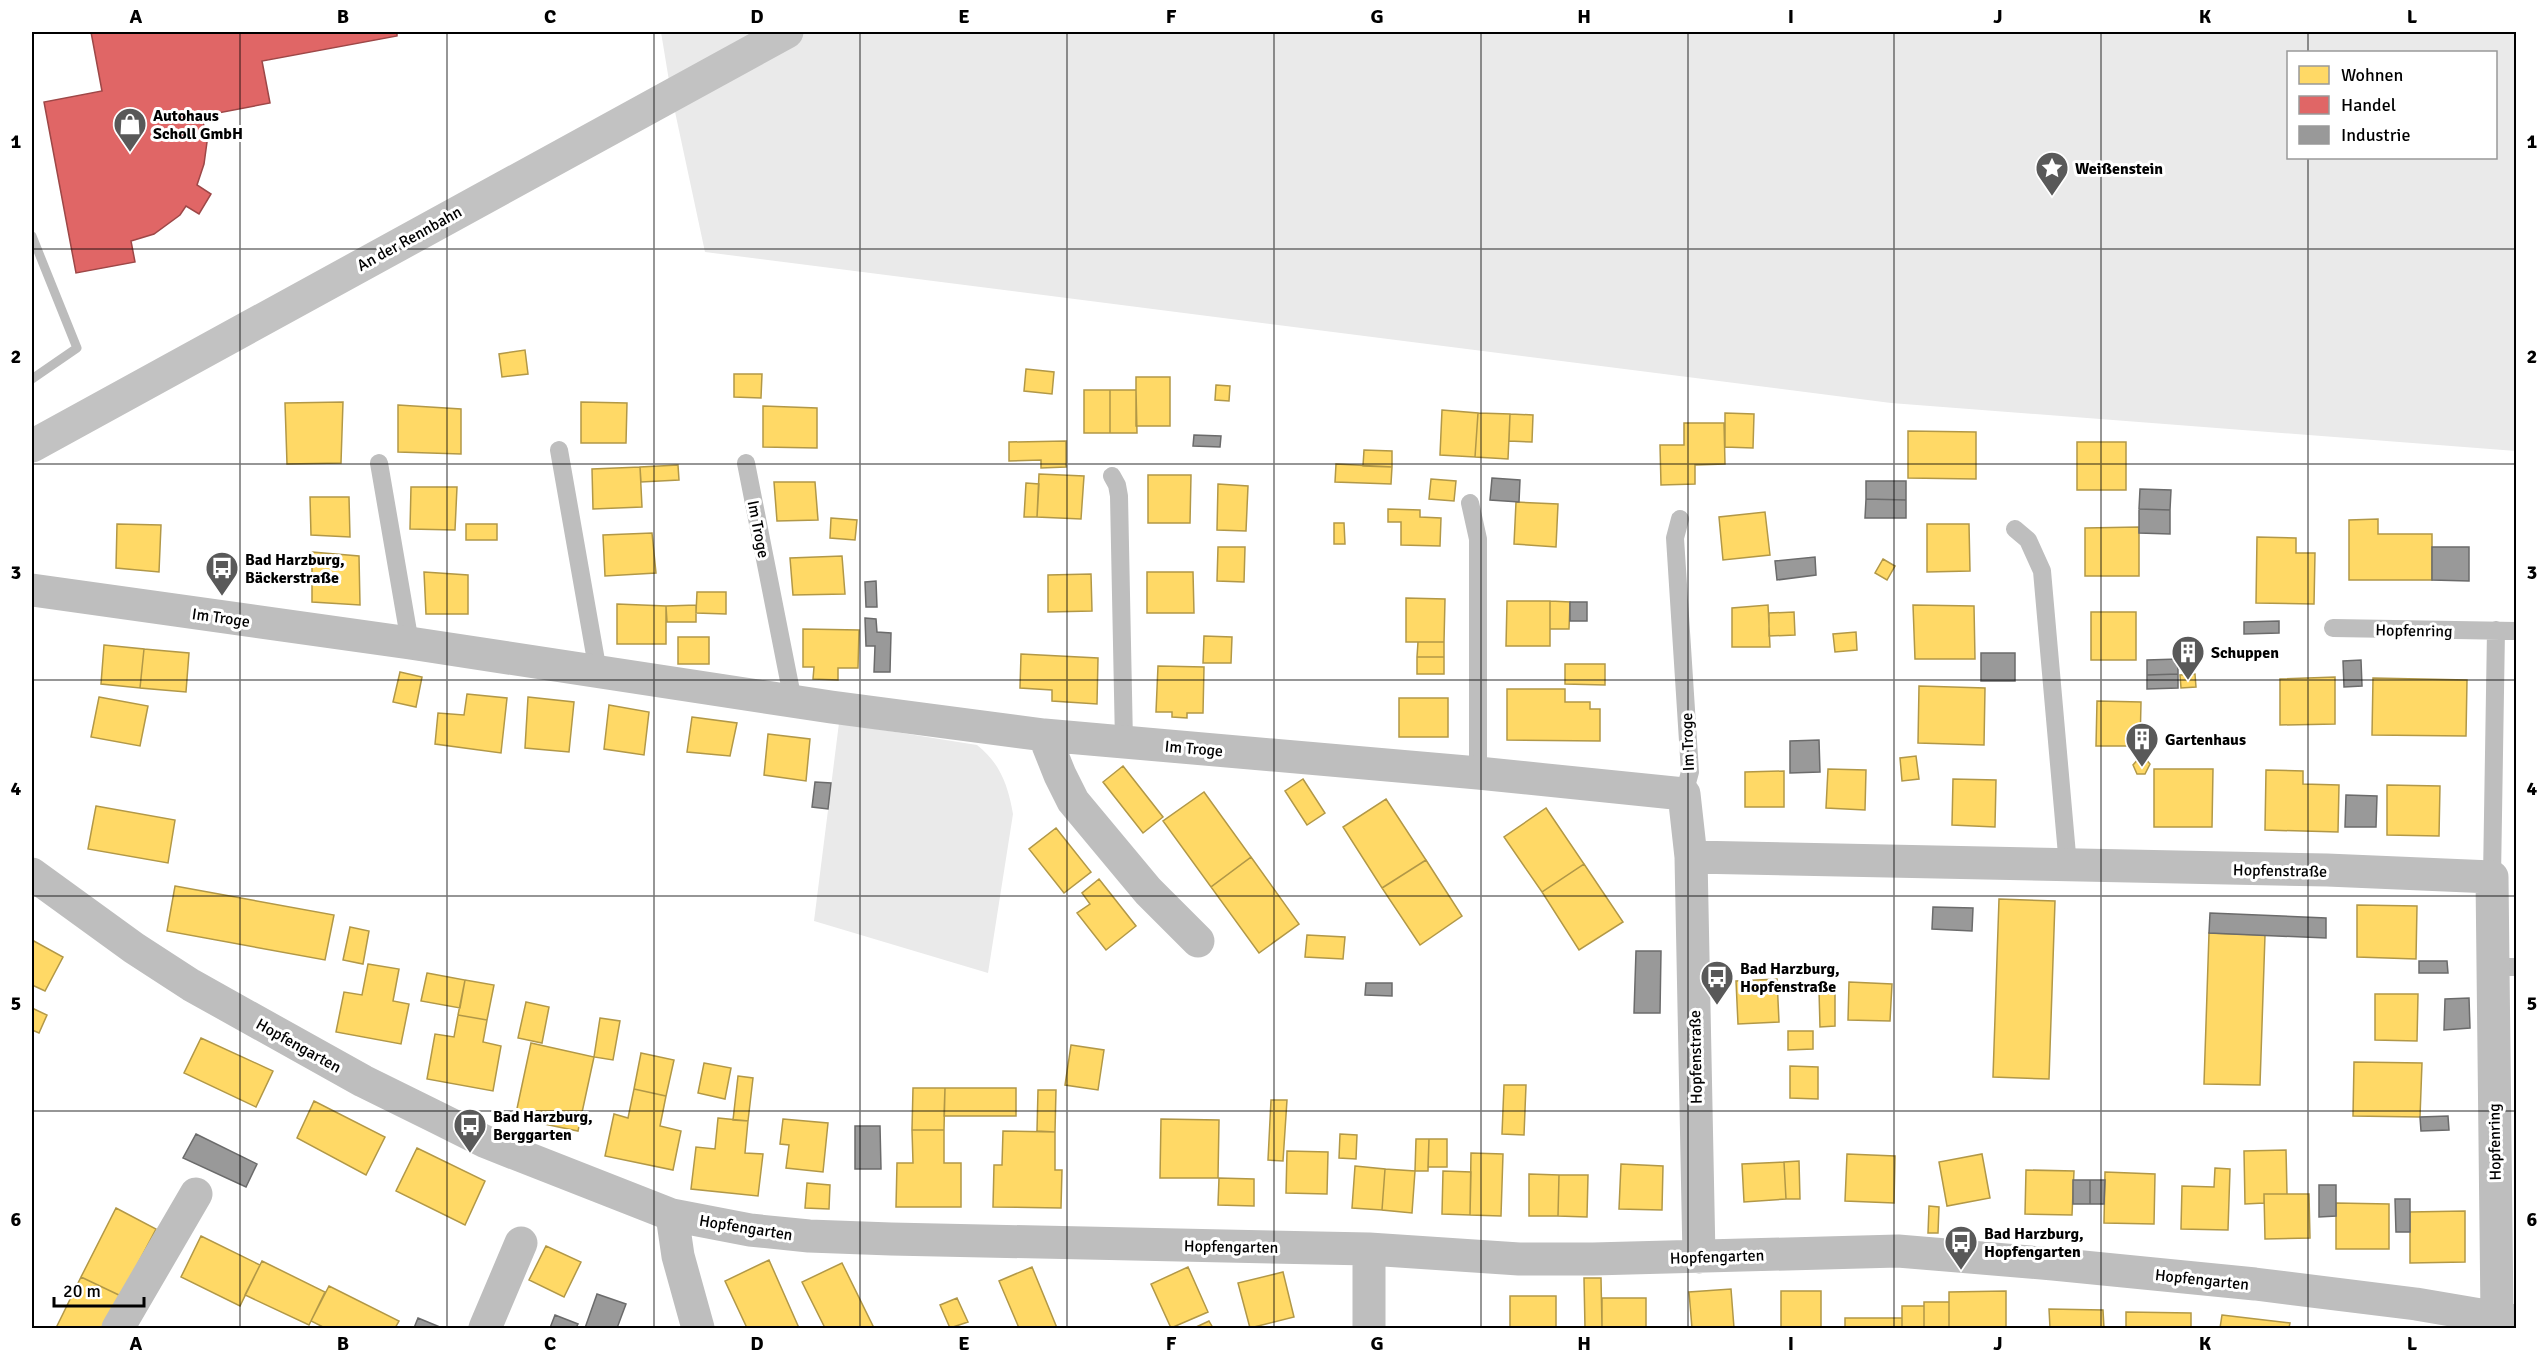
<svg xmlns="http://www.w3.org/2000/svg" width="2548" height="1360" viewBox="0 0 2548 1360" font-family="Signika,sans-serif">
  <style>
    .green { fill: #eaeaea; fill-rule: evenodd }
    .homes { fill: #ffd966; stroke: #b29847; stroke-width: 1.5 }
    .shops { fill: #e06666; stroke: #9d4747; stroke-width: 1.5 }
    .industry { fill: #999; stroke: #6b6b6b; stroke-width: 1.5 }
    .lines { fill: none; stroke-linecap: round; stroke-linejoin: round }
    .stream { stroke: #bcbcbc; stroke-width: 9 }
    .service { stroke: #bebebe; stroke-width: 18 }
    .minor { stroke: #bebebe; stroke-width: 33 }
    .secondary { stroke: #c2c2c2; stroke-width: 33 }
    .grid { fill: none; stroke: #000; stroke-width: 1.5; stroke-opacity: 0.55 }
    .labels { text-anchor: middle; stroke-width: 6; stroke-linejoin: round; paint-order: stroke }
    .poi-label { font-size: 16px; font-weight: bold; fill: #000; stroke: #fff; text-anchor: start }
    .street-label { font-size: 16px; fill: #000; stroke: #fff }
    .neatline { fill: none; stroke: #000; stroke-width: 2 }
    .grid-label { font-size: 20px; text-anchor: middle; font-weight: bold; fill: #000 }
  </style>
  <rect width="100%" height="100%" fill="#fff"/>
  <!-- green -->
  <path class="green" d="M661,32h1855v419l-625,-48 -1186,-151 -34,-159zM2288,52h208v106h-208z
    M839,723l138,22c23,18 31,40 36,69l-25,159 -174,-52z"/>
  <!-- homes -->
  <path class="homes" d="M525,350l3,24 -26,3 -3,-23z
    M1026,369l28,3 -2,22 -28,-3z
    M734,374h28l-1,24 -27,-1z
    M1136,377h34v49h-34z
    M1216,385l14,1 -1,15 -14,-1z
    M1084,390h26v43h-26z
    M1110,390h26l1,43h-27z
    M343,402l-2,61 -54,1 -2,-61z
    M581,402l46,1 -1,40h-45z
    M398,405l63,4v45l-63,-2z
    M763,406l54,2v40l-54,-1z
    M1442,410l36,3 -3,44 -35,-2z
    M1478,413l32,1 -2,45 -33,-2z
    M1725,413l29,1 -1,34 -28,-1z
    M1510,414l23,1 -1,27 -23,-1z
    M1684,423h40l1,41 -30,1v19l-34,1 -1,-40h24z
    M1908,431l68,1v47l-68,-1z
    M1066,441v26l-25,1v-8l-32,1v-19z
    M2077,442h49v48h-49z
    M1364,450l28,1v16l-29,-1z
    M1336,464l56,3 -1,17 -56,-2z
    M678,465l1,15 -38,2 -1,-15z
    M640,467l2,40 -49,2 -1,-40z
    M1039,474l45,2 -3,43 -44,-2z
    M1148,475h43l-1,48h-42z
    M1431,479l25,2 -2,20 -25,-2z
    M774,482h41l3,38 -41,1z
    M1026,483l13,1 -2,33h-13z
    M1218,484l30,2 -2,45 -29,-1z
    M411,487h46l-2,43 -45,-1z
    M310,497h39l1,40 -39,-2z
    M1516,502l42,2 -2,43 -42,-3z
    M1388,509l32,1v7l21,1 -1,28 -39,-1v-23h-13z
    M1765,512l5,43 -47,5 -4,-43z
    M831,518l26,2 -2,20 -25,-2z
    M2378,519v15h54v46h-83v-60z
    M1334,523h10l1,21h-11z
    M117,524l44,1 -2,47 -43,-4z
    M466,524h31v16h-31z
    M1927,524h42l1,47 -43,1z
    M2139,527v49h-54v-48z
    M652,533l4,40 -51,3 -2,-41z
    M2257,537l39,1v15h19l-1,51 -58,-1z
    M1218,547h27l-1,35 -27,-1z
    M312,552l47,4 1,49 -48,-3z
    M842,556l3,38 -52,1 -3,-37z
    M1883,559l12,7 -8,14 -12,-7z
    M424,572l44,3v39h-42z
    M1147,572h46l1,41h-47z
    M1091,574l1,37 -44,1v-37z
    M697,592h29v22l-30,-1z
    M1406,598l39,1 -1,43h-38z
    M1507,601h43v45h-44z
    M1550,601l20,1 -1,27h-19z
    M617,604l49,2v38h-49z
    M696,605v17h-29l-1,-16z
    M1768,605l2,42h-38v-39z
    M1913,605l61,1 1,53h-60z
    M1794,612l1,23 -26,1v-23z
    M2091,612h45v48h-45z
    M803,629l56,1 -1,38h-20v12l-25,-1 1,-12h-11z
    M1856,632l1,18 -22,2 -2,-18z
    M1204,636l28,1 -1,26h-28z
    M678,637h31v27h-31z
    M1418,642h26v15h-27z
    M104,645l40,4 -4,39 -39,-4z
    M144,649l45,4 -3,39 -46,-4z
    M1021,654l77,4 -1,46 -45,-3v-11l-32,-2z
    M1417,657h27v17h-27z
    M1565,664h40v21l-40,-1z
    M1158,666l46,1 -1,46h-16v5l-15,-1v-5h-16z
    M400,672l22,5 -6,30 -23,-5z
    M2195,674l1,13 -15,1 -1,-13z
    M2335,677v47l-55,1v-46z
    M2373,678l94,2 -1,56 -94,-1z
    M1919,686l66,2 -1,57 -66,-2z
    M1507,689h58v13h25v7h10v32l-93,-1z
    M467,694l40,4 -6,55 -66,-9 3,-31 26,2z
    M99,697l49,9 -8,40 -49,-9z
    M528,697l46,5 -5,50 -44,-4z
    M1399,698h49v39h-49z
    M2097,701l44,1 -1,44h-44z
    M609,705l40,7 -5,43 -40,-6z
    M692,717l45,6 -7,33 -43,-4z
    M768,734l42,5 -4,42 -42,-6z
    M1916,756l3,23 -17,2 -2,-23z
    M2139,758h6l5,6 -5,10h-8l-4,-9z
    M1123,766l40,51 -20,16 -40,-51z
    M1828,769l38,1 -1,40 -39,-2z
    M2154,769h59l-1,58h-58z
    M2266,770l37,1v13l36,1 -1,47 -73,-2z
    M1784,771v36h-39v-35z
    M1303,779l22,34 -18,12 -22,-34z
    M1953,779l43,1 -1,47 -43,-2z
    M2387,785l53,1 -1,50 -52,-1z
    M1204,792l47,65 -40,30 -48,-66z
    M1386,799l40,61 -44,28 -39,-61z
    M96,806l79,14 -7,43 -80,-14z
    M1546,808l38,56 -42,28 -38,-55z
    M1056,828l35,44 -27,21 -35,-44z
    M1251,857l48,67 -40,29 -48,-66z
    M1426,860l36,56 -42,29 -38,-57z
    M1584,864l39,58 -44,28 -37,-58z
    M1099,879l37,47 -30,24 -29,-37 13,-9 -8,-11z
    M175,886l159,29 -9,45 -158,-29z
    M1999,899l56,2 -6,178 -56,-2z
    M2357,905l60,1 -1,53 -59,-2z
    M350,927l19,4 -6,33 -20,-4z
    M2209,933l56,2 -5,150 -56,-1z
    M1307,935l38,2 -2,22 -38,-2z
    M32,940l31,17 -18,34 -13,-6z
    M368,964l31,5 -6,32 16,3 -8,40 -65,-12 8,-40 18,3z
    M427,973l38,7 -5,28 -39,-7z
    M1777,979l2,43 -41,2 -2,-43z
    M465,980l29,5 -7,35 -29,-5z
    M1849,982l43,2 -2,37 -42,-1z
    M1835,989v37l-15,1 -1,-37z
    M2375,994h43l-1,47 -42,-1z
    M526,1002l23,5 -7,36 -24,-5z
    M32,1008l15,7 -8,18 -7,-3z
    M458,1015l29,5 -4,22 18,4 -8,45 -66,-12 8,-45 19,3z
    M600,1018l20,3 -7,39 -19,-3z
    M1788,1031h25v18l-25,1z
    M201,1038l72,33 -17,36 -72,-34z
    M531,1043l63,14 -16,74 -63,-13z
    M1071,1045l33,5 -6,40 -33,-5z
    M641,1053l33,7 -8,36 -32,-7z
    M2354,1062l68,1 -2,54 -67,-1z
    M704,1063l27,5 -6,31 -27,-6z
    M1790,1066l28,1v32l-28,-1z
    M738,1076l15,2 -5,43 -15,-1z
    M1504,1085h22l-2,50 -22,-1z
    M913,1088h32l-1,42h-32z
    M945,1088h71v28h-72z
    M634,1089l32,7 -6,30 21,5 -8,39 -68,-14 9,-42 14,4z
    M1038,1090h18l-1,42 -18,-1z
    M1271,1100h16l-4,61 -15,-1z
    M314,1101l71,36 -19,38 -69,-37z
    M718,1118l30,3 -3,32 18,1 -5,42 -67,-7 5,-42 19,2z
    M783,1119l45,4 -5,49 -37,-4 3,-23 -9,-1z
    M1161,1119l58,1 -1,58h-58z
    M912,1130h32v33h17v44h-65l1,-44h16z
    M1003,1131l52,1v38h7l-1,38 -68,-1 1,-42h8z
    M1340,1134l17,1 -1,24 -17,-1z
    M1416,1139h13l-1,32h-13z
    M1429,1139h18v28h-19z
    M417,1148l68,33 -20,44 -69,-34z
    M2286,1150l1,44h-23v9l-19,1 -1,-53z
    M1287,1151l41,1 -1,42 -41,-1z
    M1471,1153l32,1 -2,62 -31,-1z
    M1847,1154l48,2 -1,47 -49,-2z
    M1982,1154l8,44 -43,8 -8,-44z
    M1799,1161l1,38h-14l-2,-37z
    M1784,1162l2,37 -42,3 -2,-38z
    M1621,1164l42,2 -1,44 -43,-1z
    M1355,1166l30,3 -3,41 -30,-2z
    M2215,1168l15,1 -2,61 -47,-1 1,-43 32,1z
    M1385,1169l30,2 -3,42 -30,-3z
    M2026,1170l48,1 -2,44 -47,-1z
    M1443,1171l28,1 -1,43 -28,-1z
    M2105,1172l50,2 -1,50 -50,-1z
    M1529,1174l30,1 -1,41h-29z
    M1559,1175h29l-1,42 -29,-1z
    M1219,1178l35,1v27l-36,-1z
    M807,1183l23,2 -1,24 -24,-1z
    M2264,1194h45l1,44 -45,1z
    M2336,1203l53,1v45h-53z
    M1929,1206l10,1 -1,26h-10z
    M116,1208l40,21 -35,67 -40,-19z
    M2465,1211v51l-55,1v-51z
    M201,1236l59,29 -20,41 -59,-29z
    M546,1246l35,16 -17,35 -35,-17z
    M769,1260l30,68h-52l-22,-47z
    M262,1261l63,31 -16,33 -64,-30z
    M842,1263l32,65h-49l-23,-46z
    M1032,1267l25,61h-38l-20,-47z
    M1188,1267l20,45 -37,16 -20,-44z
    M1283,1272l11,45 -44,11 -12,-45z
    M81,1277l40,19 -17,32h-48z
    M1584,1278h17l1,50h-17z
    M329,1286l70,35 -4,7h-70l-14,-7z
    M1731,1289l3,39h-42l-3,-36z
    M1781,1291h40v37h-40z
    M2006,1291v37h-57v-36z
    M1510,1296h46v32h-46z
    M957,1298l11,24 -18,6 -10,-23z
    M1602,1298h44v30h-44z
    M1924,1302h25v26h-25z
    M1902,1306h22v22h-22z
    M2049,1309l54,1 1,18h-54z
    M2126,1312l65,1v15h-65z
    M2222,1315l68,8 -1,5h-69z
    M1845,1318h57v10h-57z
    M1209,1321l4,7h-19z"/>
  <!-- shops -->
  <path class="shops" d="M91,32h306v4l-135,25 8,42 -68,13 5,26 -3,22 -7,21 14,9 -12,20 -13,-8 -6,9 -26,19 -23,7 4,21 -59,11 -32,-171 58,-11z"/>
  <!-- industry -->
  <path class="industry" d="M1194,435l27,1 -1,11 -27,-1z
    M1492,478l28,2 -1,22 -29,-2z
    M1866,481h40v19l-40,-1z
    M2140,489l31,1 -1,20 -31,-1z
    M1866,499l40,1v18h-41z
    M2139,509l31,1v24l-31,-1z
    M2432,547h37v34l-37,-1z
    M1815,557l1,18 -39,5 -2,-19z
    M876,581l1,26h-11l-1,-25z
    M1570,602h17v19h-17z
    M865,618l11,1 1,13 14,1 -1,39h-16l1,-26h-9z
    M2279,621v12l-35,1v-12z
    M1981,653h34v28h-34z
    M2178,659v15l-31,1v-15z
    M2361,660l1,26 -18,1 -1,-26z
    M2178,674v14l-31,1v-14z
    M1819,740l1,32 -30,1v-32z
    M815,782l16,1 -3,26 -16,-2z
    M2346,795l31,1 -1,31h-31z
    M1933,907l40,1 -1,23 -40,-2z
    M2210,913l116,5v20l-117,-5z
    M1636,951h25l-1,62h-26z
    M2419,961h28l1,12h-29z
    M1366,983h26v13l-27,-1z
    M2469,998l1,30 -26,2 1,-31z
    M2448,1116l1,14 -28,1 -1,-14z
    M855,1126h25l1,43h-26z
    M196,1134l61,30 -11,23 -63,-29z
    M2073,1180h17v24h-17z
    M2090,1180h15l-1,24h-14z
    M2319,1185h17v31l-17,1z
    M2395,1199h15v33h-14z
    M597,1294l29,10 -9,24h-32z
    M555,1315l23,9 -2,4h-26z
    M418,1318l22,9 -1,1h-25z"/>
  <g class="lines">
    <!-- stream -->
    <path class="stream" d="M32,236l45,112 -45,31"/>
    <!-- service -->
    <path class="service" d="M559,450l39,222
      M379,463l31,180
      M746,463l47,238
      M1112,476l5,9 2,11 5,246
      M1470,503l8,36v234
      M1680,519l-5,19 15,234 -6,22
      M2015,529l13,11 14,31 26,295
      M2333,628l183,3
      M2492,877l4,-247
      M2493,967h23"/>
    <!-- minor -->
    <path class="minor" d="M32,590l378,53 421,64 213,28 434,38 206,21 7,63 8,400
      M1044,735l16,40 13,26 75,90 50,50
      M1691,857l636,13 165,7 5,440
      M32,874l102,74 57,37 172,96 75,37 48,24 186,73 78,15 59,6 82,3 478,10 150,10h74l305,-8 155,13 202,20 161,20 100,17
      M672,1215l6,41 20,72
      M1369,1249v79
      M118,1328l78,-134
      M485,1328l36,-85"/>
    <!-- secondary -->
    <path class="secondary" d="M32,446l755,-414"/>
  </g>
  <!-- grid -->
  <path class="grid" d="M240,32v1296M447,32v1296M654,32v1296M860,32v1296M1067,32v1296M1274,32v1296M1481,32v1296M1688,32v1296M1894,32v1296M2101,32v1296M2308,32v20M2308,158v1170M32,249h2484M32,464h2484M32,680h2484M32,896h2484M32,1111h2484"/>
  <!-- icons -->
  <defs>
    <g id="shop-pin" transform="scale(1.725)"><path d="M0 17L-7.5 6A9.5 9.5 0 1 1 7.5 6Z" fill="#595959" stroke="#fff"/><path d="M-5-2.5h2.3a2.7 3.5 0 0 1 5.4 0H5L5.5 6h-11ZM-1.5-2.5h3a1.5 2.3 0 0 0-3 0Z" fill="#fff"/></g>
    <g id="sight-pin" transform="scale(1.725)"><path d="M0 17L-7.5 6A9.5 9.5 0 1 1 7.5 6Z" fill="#595959" stroke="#fff"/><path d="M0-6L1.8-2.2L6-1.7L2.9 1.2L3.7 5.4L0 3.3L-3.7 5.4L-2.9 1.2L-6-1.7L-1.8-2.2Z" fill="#fff"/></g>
    <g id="bus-pin" transform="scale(1.725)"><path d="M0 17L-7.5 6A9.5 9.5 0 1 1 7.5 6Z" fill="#595959" stroke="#fff"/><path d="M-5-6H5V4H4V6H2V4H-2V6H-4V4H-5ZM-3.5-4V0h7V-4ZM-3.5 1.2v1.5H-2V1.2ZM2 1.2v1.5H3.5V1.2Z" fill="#fff"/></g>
    <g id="building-pin" transform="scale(1.725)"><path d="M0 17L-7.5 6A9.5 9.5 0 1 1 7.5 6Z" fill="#595959" stroke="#fff"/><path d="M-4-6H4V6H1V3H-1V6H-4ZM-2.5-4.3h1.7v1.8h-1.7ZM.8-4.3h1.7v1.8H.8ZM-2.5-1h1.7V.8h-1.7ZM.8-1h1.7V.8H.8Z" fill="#fff"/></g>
  </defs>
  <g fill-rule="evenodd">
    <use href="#shop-pin" x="130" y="124"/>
    <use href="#sight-pin" x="2052" y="168"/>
    <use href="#bus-pin" x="222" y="568"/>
    <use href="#building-pin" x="2188" y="652"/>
    <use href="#building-pin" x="2142" y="739"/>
    <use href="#bus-pin" x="1717" y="977"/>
    <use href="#bus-pin" x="470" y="1125"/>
    <use href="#bus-pin" x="1961" y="1242"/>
  </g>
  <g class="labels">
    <!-- poi labels -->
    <g class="poi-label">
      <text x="153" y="121">Autohaus<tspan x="153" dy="18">Scholl GmbH</tspan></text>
      <text x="2075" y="174">Weißenstein</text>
      <text x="245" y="565">Bad Harzburg,<tspan x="245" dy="18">Bäckerstraße</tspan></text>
      <text x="2211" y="658">Schuppen</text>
      <text x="2165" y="745">Gartenhaus</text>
      <text x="1740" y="974">Bad Harzburg,<tspan x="1740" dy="18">Hopfenstraße</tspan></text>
      <text x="493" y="1122">Bad Harzburg,<tspan x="493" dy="18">Berggarten</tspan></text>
      <text x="1984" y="1239">Bad Harzburg,<tspan x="1984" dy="18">Hopfengarten</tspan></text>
    </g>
    <!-- street labels -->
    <g class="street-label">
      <text transform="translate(409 238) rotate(-29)" y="6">An der Rennbahn</text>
      <text transform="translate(759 529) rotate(79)" y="6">Im Troge</text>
      <text transform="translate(221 617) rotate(8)" y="6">Im Troge</text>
      <text transform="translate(2414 630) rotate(1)" y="6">Hopfenring</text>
      <text transform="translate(1687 742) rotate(-92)" y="6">Im Troge</text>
      <text transform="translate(1194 748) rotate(5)" y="6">Im Troge</text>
      <text transform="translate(2280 870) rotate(1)" y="6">Hopfenstraße</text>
      <text transform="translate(299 1045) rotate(29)" y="6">Hopfengarten</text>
      <text transform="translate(1695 1057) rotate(-91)" y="6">Hopfenstraße</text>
      <text transform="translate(2494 1142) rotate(-91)" y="6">Hopfenring</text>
      <text transform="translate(746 1227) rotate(9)" y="6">Hopfengarten</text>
      <text transform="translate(1231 1246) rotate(1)" y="6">Hopfengarten</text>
      <text transform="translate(1717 1256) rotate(-2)" y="6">Hopfengarten</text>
      <text transform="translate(2202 1279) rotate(6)" y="6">Hopfengarten</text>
    </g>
  </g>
  <!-- border -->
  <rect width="2548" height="1360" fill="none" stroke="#ffffff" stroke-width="66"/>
  <!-- legend -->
  <rect x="2287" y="51" width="210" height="108" fill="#ffffff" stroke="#999999" stroke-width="1.5"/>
  <rect x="2299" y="66" width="30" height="18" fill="#ffd966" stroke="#999999" stroke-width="1.5"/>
  <text x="2341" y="81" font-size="18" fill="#000000">Wohnen</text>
  <rect x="2299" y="96" width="30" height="18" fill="#e06666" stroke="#999999" stroke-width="1.5"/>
  <text x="2341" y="111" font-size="18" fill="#000000">Handel</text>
  <rect x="2299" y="126" width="30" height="18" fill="#999999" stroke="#999999" stroke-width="1.5"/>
  <text x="2341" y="141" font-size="18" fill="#000000">Industrie</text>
  <!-- scale -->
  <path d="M54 1297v9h90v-9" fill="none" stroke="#000000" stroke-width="3"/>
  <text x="63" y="1297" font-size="18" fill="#000000" stroke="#ffffff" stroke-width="4.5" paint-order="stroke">20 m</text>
  <rect x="33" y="33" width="2482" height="1294" class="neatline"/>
  <g class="grid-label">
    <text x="136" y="23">A</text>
    <text x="343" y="23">B</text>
    <text x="550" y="23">C</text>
    <text x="757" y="23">D</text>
    <text x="964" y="23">E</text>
    <text x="1171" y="23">F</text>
    <text x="1377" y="23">G</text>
    <text x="1584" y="23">H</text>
    <text x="1791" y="23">I</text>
    <text x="1998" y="23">J</text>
    <text x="2205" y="23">K</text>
    <text x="2412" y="23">L</text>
    <text x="16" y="148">1</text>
    <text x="2532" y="148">1</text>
    <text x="16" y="363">2</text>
    <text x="2532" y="363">2</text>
    <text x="16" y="579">3</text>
    <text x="2532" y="579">3</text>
    <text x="16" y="795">4</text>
    <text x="2532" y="795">4</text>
    <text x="16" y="1010">5</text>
    <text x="2532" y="1010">5</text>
    <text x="16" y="1226">6</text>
    <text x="2532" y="1226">6</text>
    <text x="136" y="1350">A</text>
    <text x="343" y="1350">B</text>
    <text x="550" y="1350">C</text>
    <text x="757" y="1350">D</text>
    <text x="964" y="1350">E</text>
    <text x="1171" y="1350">F</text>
    <text x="1377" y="1350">G</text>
    <text x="1584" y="1350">H</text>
    <text x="1791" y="1350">I</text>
    <text x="1998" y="1350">J</text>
    <text x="2205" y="1350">K</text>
    <text x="2412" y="1350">L</text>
  </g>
</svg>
